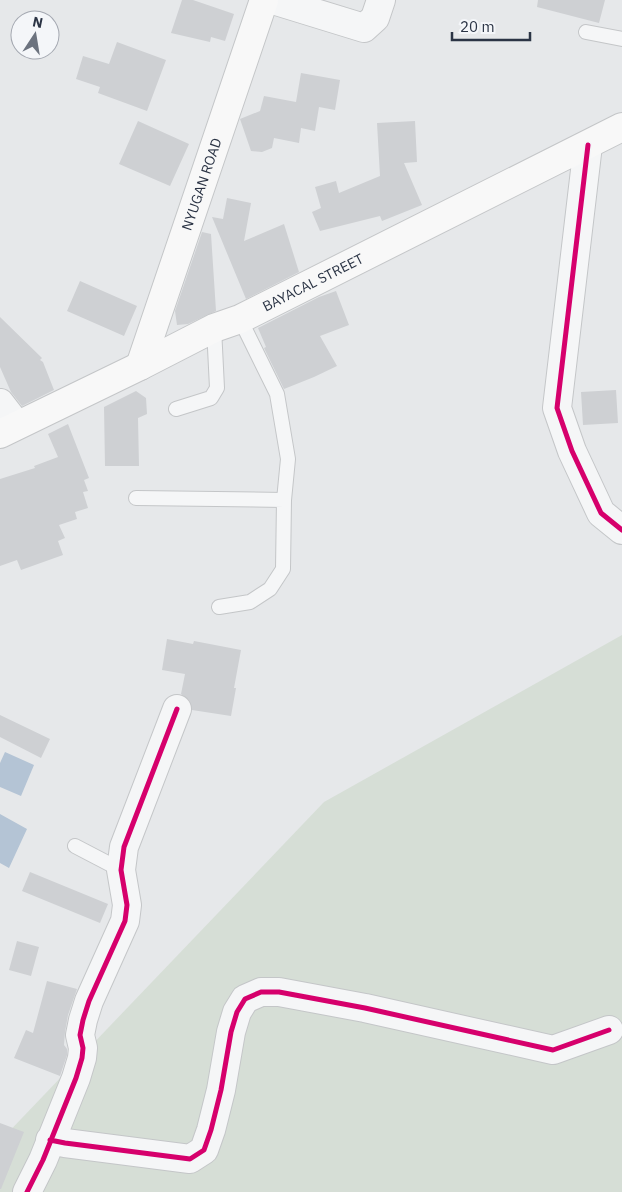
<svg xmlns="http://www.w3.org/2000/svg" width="622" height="1192" viewBox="0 0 622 1192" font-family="'IBM Plex Sans',sans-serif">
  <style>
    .green { fill: #d6ded6 }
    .water { fill: #b4c4d5 }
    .building { fill: #ced0d3 }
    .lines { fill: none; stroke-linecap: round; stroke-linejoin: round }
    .lane-casing { stroke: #c4c6c8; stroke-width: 16 }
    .street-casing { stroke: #c4c6c8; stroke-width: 30 }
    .secondary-casing { stroke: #c4c6c8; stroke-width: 30 }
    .lane { stroke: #f5f6f7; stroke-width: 14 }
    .street { stroke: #f5f6f7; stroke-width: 28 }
    .secondary { stroke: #f8f8f8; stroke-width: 28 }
    .cycleway-casing { stroke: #f4f6f9; stroke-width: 8 }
    .cycleway { stroke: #d6006c; stroke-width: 5 }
    .labels { text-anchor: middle; stroke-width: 4.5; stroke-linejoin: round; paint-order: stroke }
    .street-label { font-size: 14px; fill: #2b3445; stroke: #f4f6f9 }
  </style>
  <rect width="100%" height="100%" fill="#e6e8ea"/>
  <!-- green -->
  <path class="green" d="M622,635v557h-622v-51l324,-339z"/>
  <!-- water -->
  <path class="water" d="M5,752l29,13 -13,31 -21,-9v-24z
    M0,814l27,15 -18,39 -9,-5z"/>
  <!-- building -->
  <path class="building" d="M182,0h11l41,14 -9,27 -14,-4 -1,5 -39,-9z
    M538,0h67l-6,23 -62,-16z
    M117,42l49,18 -19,51 -49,-18 2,-6 -24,-8 7,-23 26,8z
    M301,73l39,7 -5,30 -16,-3 -4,24 -14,-3 -2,15 -25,-5 -2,10 -10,4 -11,-1 -11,-32 20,-8 4,-15 32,6z
    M138,121l51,23 -19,42 -51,-22z
    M415,121l2,41 -13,1 18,42 -40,16 -2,-5 -60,15 -8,-19 9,-4 -6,-21 21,-6 3,12 41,-17 -3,-53z
    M227,198l24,5 -7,38 40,-17 15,48 -53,27 -34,-82 11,2z
    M202,232l9,2 5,77 -28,13 -11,1 -2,-14z
    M80,281l57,25 -13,30 -57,-25z
    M336,291l13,34 -29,11 17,30 -23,11 -30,12 -20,-41 2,-1 -8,-19 61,-31z
    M0,317l42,41 -2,2 3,2 11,28 -32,16 -11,-14 -11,-25z
    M616,390l2,33 -35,2 -2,-33z
    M136,391l10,7 1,16 -9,4 1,48h-34l-1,-59z
    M68,424l21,54 -5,2 4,11 -5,1 5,16 -13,4 2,7 -18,6 6,13 -7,3 5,14 -42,15 -4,-10 -17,6v-87l35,-11 -1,-2 24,-9 -10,-23z
    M167,639l26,5 1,-3 47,9 -7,38h2l-5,28 -39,-6 -3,-10 -8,-6 4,-20 -23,-4z
    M0,715l50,24 -9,19 -41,-21z
    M30,872l78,32 -8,19 -78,-32z
    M17,941l22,6 -8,29 -22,-6z
    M47,981l30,8 -9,26 -3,17 -1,13 3,4v6l-7,21 -46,-18 12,-28 7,3z
    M0,1123l24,9 -23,57h-1z"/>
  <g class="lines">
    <!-- lane casing -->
    <g class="lane-casing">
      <path id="lane" d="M586,32l36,7
        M176,409l35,-11 6,-10 -3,-60
        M136,498l148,2
        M219,607l31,-5 20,-13 13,-20 1,-69 4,-41 -11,-65 -37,-75
        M75,846l46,24"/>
    </g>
    <!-- street casing -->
    <g class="street-casing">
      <path id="street" d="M273,0l91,28 11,-10 6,-18
        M588,145l-31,263 15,43 29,62 21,17
        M0,403l17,22
        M50,1140l15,3 125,16 14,-9 7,-20 10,-40 10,-58 6,-20 8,-13 16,-7h18l86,16 188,42 56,-20
        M27,1192l16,-32 33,-82 6,-20 1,-10 -3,-13 3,-15 6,-19 36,-80 2,-16 -6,-35 3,-23 53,-138"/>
    </g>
    <!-- secondary casing -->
    <g class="secondary-casing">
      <g id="secondary">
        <path id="s1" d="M140,366l124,-366"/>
        <path id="s2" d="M0,434l140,-68 74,-38 26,-9 382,-192"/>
      </g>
    </g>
    <!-- lane -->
    <use href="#lane" class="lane"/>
    <!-- street -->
    <use href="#street" class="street"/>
    <!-- secondary -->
    <use href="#secondary" class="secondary"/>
    <!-- cycleway casing -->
    <g class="cycleway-casing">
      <path id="cycleway" d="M588,145l-31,263 15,43 29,62 21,17
        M50,1140l15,3 125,16 14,-9 7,-20 10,-40 10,-58 6,-20 8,-13 16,-7h18l86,16 188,42 56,-20
        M27,1192l16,-32 33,-82 6,-20 1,-10 -3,-13 3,-15 6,-19 36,-80 2,-16 -6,-35 3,-23 53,-138"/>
    </g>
    <!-- cycleway -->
    <use href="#cycleway" class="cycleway"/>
  </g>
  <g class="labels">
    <!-- street labels -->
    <g class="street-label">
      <text dy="5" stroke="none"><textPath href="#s1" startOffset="192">NYUGAN ROAD</textPath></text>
      <text dy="5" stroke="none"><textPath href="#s2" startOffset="348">BAYACAL STREET</textPath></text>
    </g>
  </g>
  <!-- north arrow -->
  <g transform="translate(35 35) rotate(12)"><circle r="24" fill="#f4f6f9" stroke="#a4a8b1"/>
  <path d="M0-4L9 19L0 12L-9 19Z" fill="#6c737f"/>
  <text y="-8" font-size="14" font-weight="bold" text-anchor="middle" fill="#2b3445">N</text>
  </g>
  <!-- scale -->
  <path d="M452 32v8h78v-8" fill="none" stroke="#2b3445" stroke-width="2.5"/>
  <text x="460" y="32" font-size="15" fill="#2b3445" stroke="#f4f6f9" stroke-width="4" paint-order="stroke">20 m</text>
</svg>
